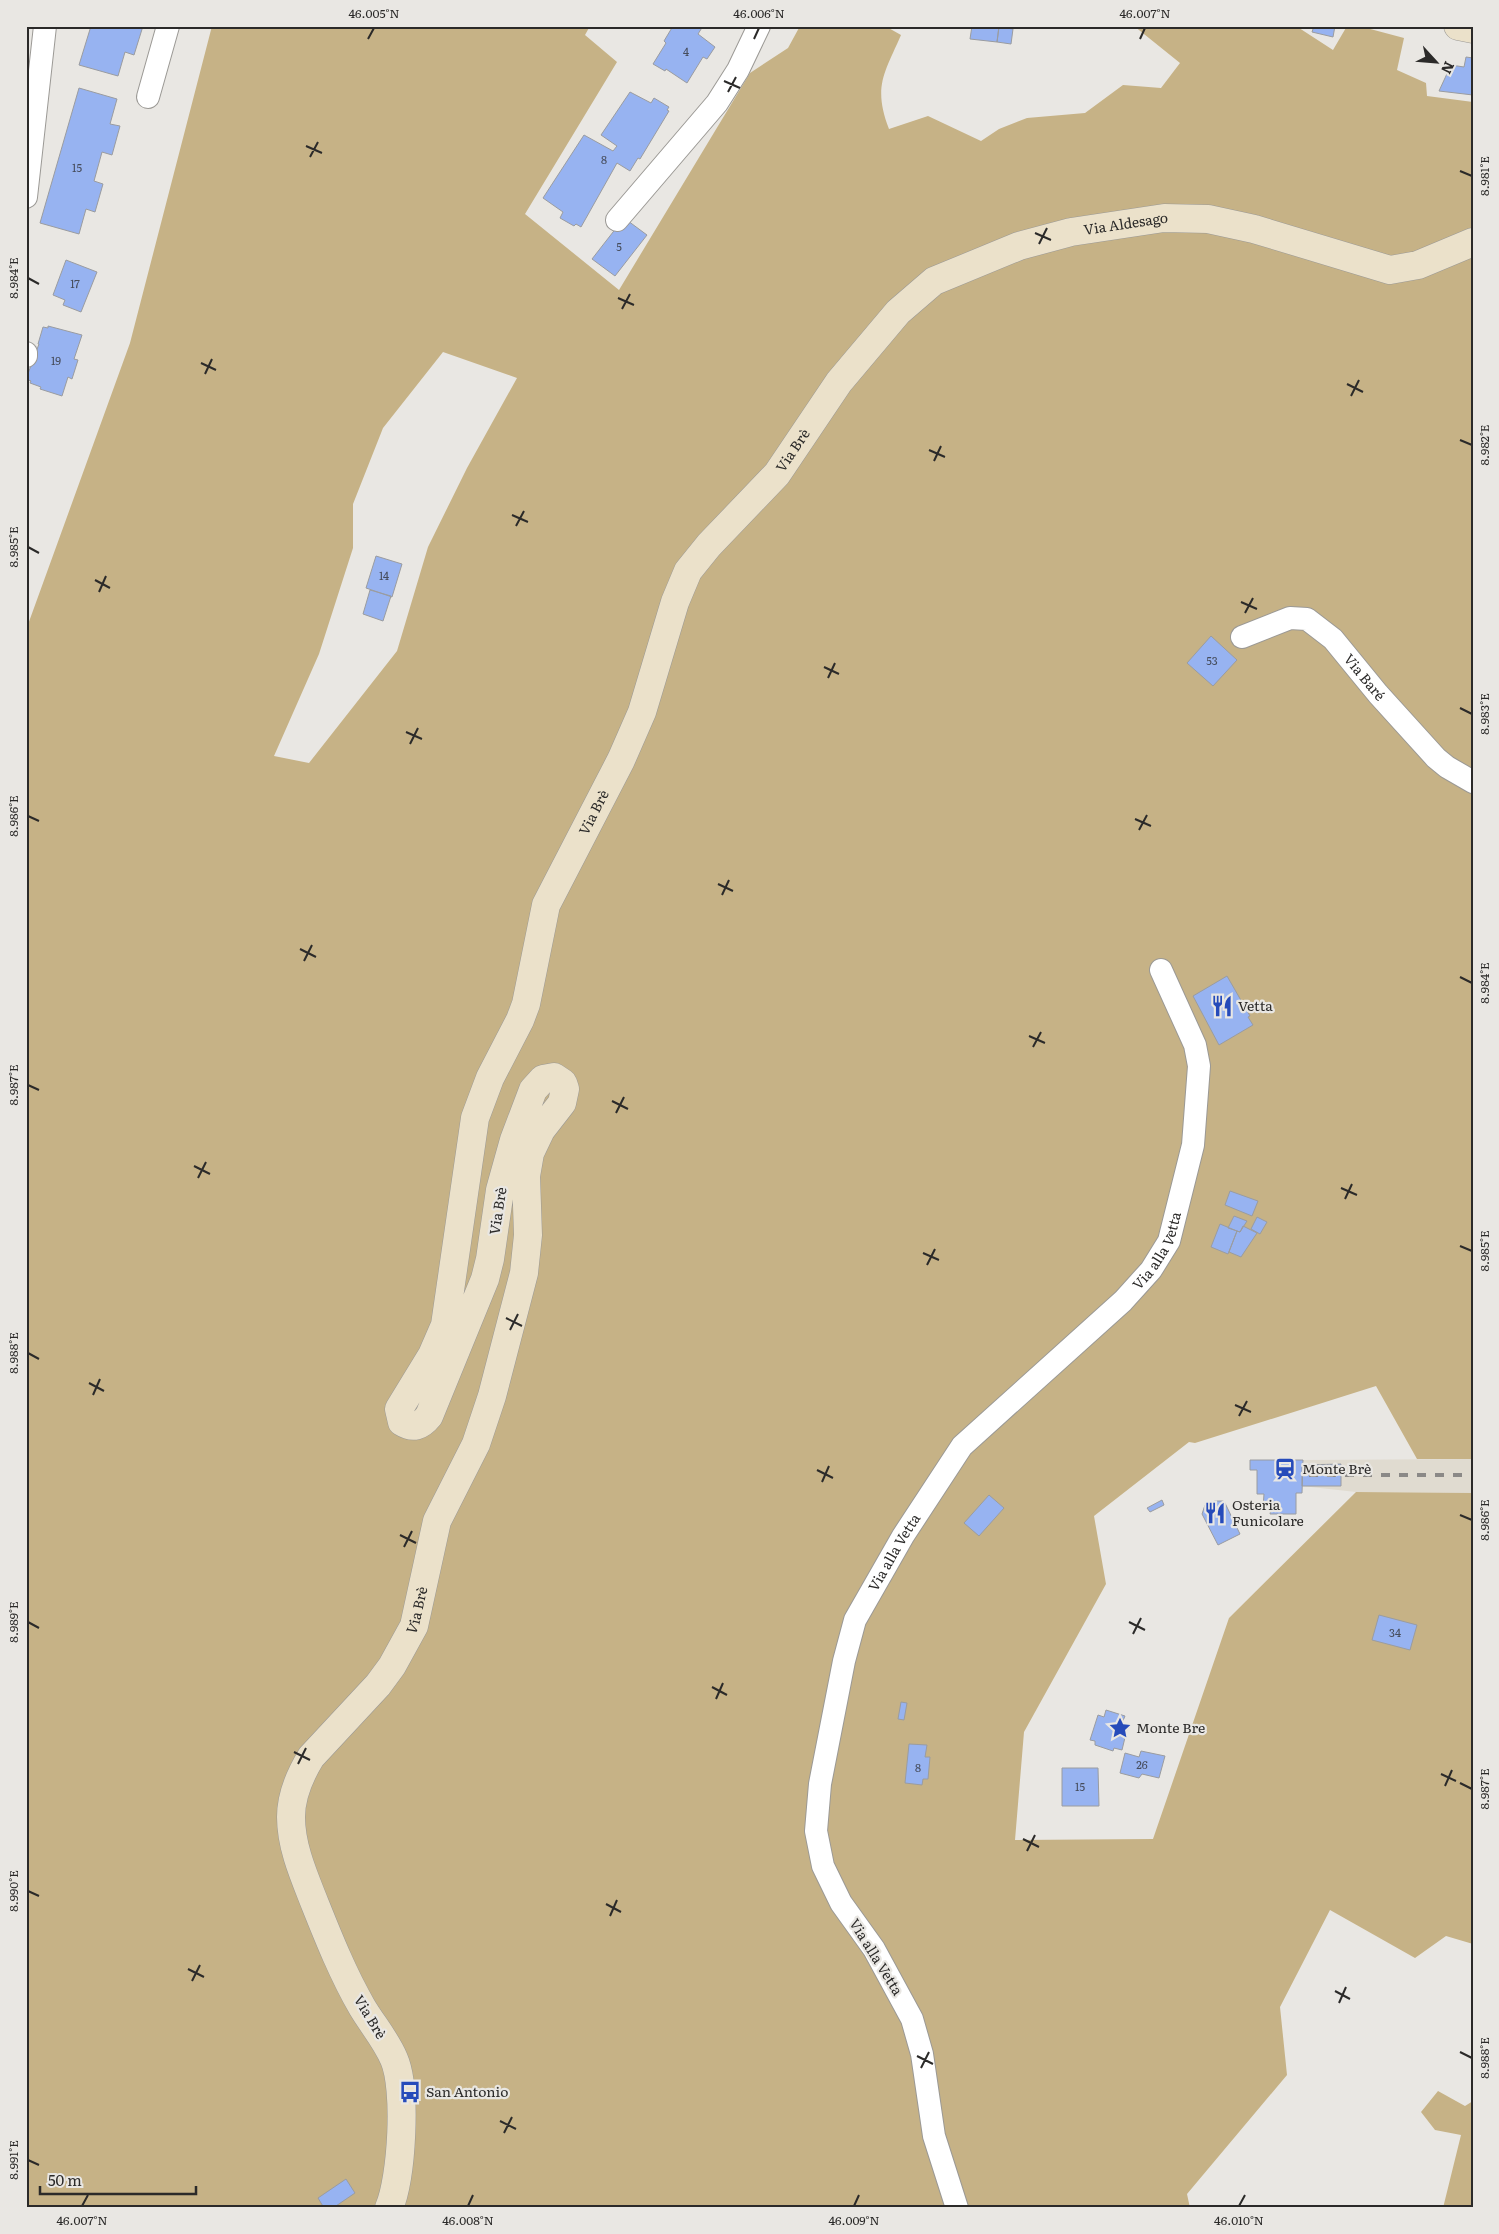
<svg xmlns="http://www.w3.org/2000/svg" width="1499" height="2234" viewBox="0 0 1499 2234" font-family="Literata,serif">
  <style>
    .built { fill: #e0dbd0 }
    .green { fill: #c6b286; fill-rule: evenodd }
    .building { fill: #97b3f1; stroke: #9a9ca0 }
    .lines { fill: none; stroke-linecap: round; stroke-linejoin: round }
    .street-casing { stroke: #9b9995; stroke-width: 24 }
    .secondary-casing { stroke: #9b9995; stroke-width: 29 }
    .street { stroke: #fff; stroke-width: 22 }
    .secondary { stroke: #ebe1ca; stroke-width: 28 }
    .rail { stroke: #8b8987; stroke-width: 4; stroke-dasharray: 9 9; stroke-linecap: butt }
    .ticks { fill: none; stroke: #2b2a29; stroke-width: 2 }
    .labels { text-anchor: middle; stroke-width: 4.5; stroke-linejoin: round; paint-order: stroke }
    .number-label { font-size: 11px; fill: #464c5b }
    .street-label { font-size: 14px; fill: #2b2a29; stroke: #e9e7e3 }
    .poi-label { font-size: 14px; fill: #2b2a29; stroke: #e9e7e3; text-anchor: start }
    .neatline { fill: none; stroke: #2b2a29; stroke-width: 2 }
    .ticks-label { font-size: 12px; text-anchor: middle; fill: #2b2a29 }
  </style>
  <rect width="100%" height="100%" fill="#e9e7e3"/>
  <!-- built -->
  <path class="built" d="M1473,1459v34l-117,-1 -54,-6 1,-26z"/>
  <!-- green -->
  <path class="green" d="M212,26h378l-5,9 32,27 -92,152 94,76 131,-217 38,-25 12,-22h85l16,9c-17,39 -28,52 -12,94l39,-13 53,25 18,-12 28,-11 58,-5 38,-28 38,3 19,-25 -46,-37h162l37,24 14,-24h12l45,12 -7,32 29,13 1,13 46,6v1357h-56l-41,-73 -181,57 -6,-1 -95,74 12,68 -82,148 -9,108 138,-1 76,-221 127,-126 117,1v451l-27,-8 -31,22 -85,-48 -50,97 7,68 -100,119 3,14h-1164v-1578l104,-287zM443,352l74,26 -50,90 -39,79 -31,104 -88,112 -35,-7 45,-102 34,-106v-44l30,-76z
    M1438,2091l27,15 8,-5v107h-30l18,-73 -26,-5 -14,-18z"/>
  <!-- building -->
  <path class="building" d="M91,26h52l-9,29 -9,-3 -7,24 -39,-11z
    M673,26h30l-5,8 17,13 -8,12 -4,-2 -16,26 -21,-14 -1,2 -12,-7 13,-21 -2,-2z
    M972,26h27l-2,16 -27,-3z
    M1314,26h21l-2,11 -21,-5z
    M999,27l14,2 -2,15 -14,-2z
    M1466,57l7,1v37l-34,-4 12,-26 13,2z
    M79,88l38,11 -7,25 10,2 -8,29 -10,-3 -8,29 9,3 -8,28 -9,-3 -7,25 -39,-11z
    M630,92l21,11 3,-5 15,9 -2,3 2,1 -29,48 -2,-1 -8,13 -13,-8 -36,64 -5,-3 -2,2 -14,-8 3,-6 -20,-14 41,-63 29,16 4,-5 -16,-11z
    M624,218l23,17 -32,41 -23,-17z
    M66,260l31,12 -16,40 -18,-7 2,-5 -12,-5z
    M48,326l34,9 -8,24 4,1 -6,19 -4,-2 -6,19 -22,-7 1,-2 -11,-4 1,-2 -5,-2 13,-35h-1l5,-17 5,1z
    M376,556l26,8 -10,33 -26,-9z
    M370,590l21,6 -8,25 -20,-7z
    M1211,636l26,24 -24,26 -26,-23z
    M1227,976l23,40 -2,1 5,8 -34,20 -26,-49z
    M1230,1191l28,10 -6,15 -27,-11z
    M1234,1216l13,5 -7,11 -12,-4z
    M1257,1217l10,5 -7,12 -9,-5z
    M1220,1224l17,7 -9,23 -17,-7z
    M1243,1226l14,7 -16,24 -12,-5 8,-21 3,1z
    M1250,1460h53l-1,33h-6v21h-26l1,-5 -8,-1 1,-14h-7v-24h-7z
    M1341,1464v22h-39v-21z
    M989,1495l15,13 -25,28 -15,-13z
    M1162,1500l2,5 -14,7 -3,-4z
    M1215,1501h9l16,33 -22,11 -16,-31 3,-9z
    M1379,1615l38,10 -7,25 -38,-10z
    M901,1702l6,1 -3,17 -6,-1z
    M1106,1710l19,6 -3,7 6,2 -6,25 -8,-2 -1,3 -18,-6v-4l-5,-1 8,-25 6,2z
    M909,1744l18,1 -2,12h5l-2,22h-5l-1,6 -17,-2z
    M1141,1751l24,5 -6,22 -17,-4 -3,4 -19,-5 5,-20 14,4z
    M1062,1768h36l1,38h-37z
    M346,2179l9,14 -22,15h-9l-6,-10z"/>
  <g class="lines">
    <!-- street casing -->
    <g class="street-casing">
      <g id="street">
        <path d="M148,97l20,-71"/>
        <path d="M26,197l19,-171"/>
        <path d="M617,220l100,-117 21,-33 21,-44"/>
        <path d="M26,353v3"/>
        <path id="s1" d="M1242,637l48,-19 17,1 26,20 45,55 58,64 11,9 26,15"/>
        <path id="s2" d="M957,2208l-23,-72 -12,-82 -10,-35 -38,-70 -33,-46 -18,-37 -7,-35 4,-47 24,-123 11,-41 48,-84 59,-90 161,-145 28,-31 18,-29 24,-96 6,-79 -4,-21 -34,-75"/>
      </g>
    </g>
    <!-- secondary casing -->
    <g class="secondary-casing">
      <g id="secondary">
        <path d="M1458,26l15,3"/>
        <path id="s3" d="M389,2208c13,-31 18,-119 5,-149 -8,-19 -22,-35 -32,-52 -19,-33 -33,-68 -47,-103 -11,-28 -24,-57 -24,-87 0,-22 9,-42 20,-60l67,-72 14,-19 22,-40 23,-105 39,-77 16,-48 32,-123 4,-38 -2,-59 4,-23 11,-23 21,-27 3,-14 -2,-6 -9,-6 -11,2 -10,11 -19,50 -14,50 -10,69 -5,20 -56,137c-8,10 -16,13 -27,6l-3,-13 33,-54 13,-30 30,-207 15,-40 30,-58 6,-16 20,-99 75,-145 21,-48 33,-110 13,-31 21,-26 68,-71 62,-92 59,-70 36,-31 85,-35 52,-14 93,-14 44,1 46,10 136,41 28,-5 55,-23"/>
      </g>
    </g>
    <!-- street -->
    <use href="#street" class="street"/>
    <!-- secondary -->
    <use href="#secondary" class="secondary"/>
    <!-- rail -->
    <path class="rail" d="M1309,1475h164"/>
  </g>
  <!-- ticks -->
  <path class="ticks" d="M368,39l6,-11M754,39l5,-11M1140,39l5,-11M724,81l16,7M728,92l8,-15M306,146l16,7M310,157l8,-15M1460,171l12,5M1035,233l16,7M1039,244l8,-16M28,278l11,6M618,298l16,7M622,309l8,-15M201,363l15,7M205,374l7,-15M1347,384l16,8M1351,396l8,-16M1460,440l12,5M929,450l16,7M934,461l7,-15M512,515l16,7M516,526l8,-15M28,547l11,6M95,580l15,8M99,592l7,-16M1241,602l16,7M1245,613l8,-15M824,667l15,7M828,678l7,-15M1460,708l12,6M406,732l16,7M410,744l8,-16M28,816l11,5M1135,819l16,7M1139,830l8,-15M718,884l15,7M722,895l7,-15M300,949l16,8M304,961l8,-16M1460,977l12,6M1029,1036l16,7M1033,1047l8,-15M28,1085l11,5M612,1101l16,8M616,1113l8,-16M194,1166l16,8M198,1178l8,-16M1341,1188l16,7M1345,1199l7,-15M1460,1246l12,5M923,1253l16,7M927,1265l8,-16M506,1318l16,8M510,1330l8,-16M28,1353l11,6M89,1383l15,8M93,1395l7,-16M1235,1405l16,7M1239,1416l8,-15M817,1470l16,8M822,1482l7,-16M1460,1515l12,5M400,1535l16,8M404,1547l8,-16M28,1622l11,6M1129,1622l16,8M1133,1634l8,-16M712,1687l15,8M716,1699l7,-16M294,1752l16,8M298,1764l8,-16M1441,1774l15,7M1460,1783l12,6M1445,1786l7,-16M1023,1839l16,8M1027,1851l8,-16M28,1891l11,5M606,1904l15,8M610,1916l7,-16M188,1969l16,8M192,1981l8,-16M1335,1991l15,8M1339,2003l7,-16M1460,2052l12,6M917,2056l16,8M921,2068l8,-16M500,2121l16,8M504,2133l8,-16M28,2160l11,5M82,2206l6,-11M468,2206l5,-11M854,2206l5,-11M1239,2206l6,-11"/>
  <!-- icons -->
  <defs>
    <g id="restaurant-bare" transform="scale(1.725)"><path d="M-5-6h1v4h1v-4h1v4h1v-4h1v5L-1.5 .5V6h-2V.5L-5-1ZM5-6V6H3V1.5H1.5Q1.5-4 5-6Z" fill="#264bba" stroke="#e9e7e3" stroke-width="2.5" paint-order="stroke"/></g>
    <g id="station-bare" transform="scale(1.725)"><path d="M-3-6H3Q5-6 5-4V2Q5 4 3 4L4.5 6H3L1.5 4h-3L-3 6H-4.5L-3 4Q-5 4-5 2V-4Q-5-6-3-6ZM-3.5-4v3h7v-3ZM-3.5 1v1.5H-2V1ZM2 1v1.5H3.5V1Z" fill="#264bba" stroke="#e9e7e3" stroke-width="2.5" paint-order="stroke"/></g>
    <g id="sight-bare" transform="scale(1.725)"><path d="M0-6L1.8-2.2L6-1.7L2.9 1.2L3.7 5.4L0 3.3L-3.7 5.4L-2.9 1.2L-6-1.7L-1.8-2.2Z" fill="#264bba" stroke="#e9e7e3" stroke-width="2.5" paint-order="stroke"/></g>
    <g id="bus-bare" transform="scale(1.725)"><path d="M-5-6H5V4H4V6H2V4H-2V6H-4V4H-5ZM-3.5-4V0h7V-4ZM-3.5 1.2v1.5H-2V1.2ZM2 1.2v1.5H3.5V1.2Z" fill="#264bba" stroke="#e9e7e3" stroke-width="2.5" paint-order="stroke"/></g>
  </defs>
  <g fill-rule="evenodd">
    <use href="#restaurant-bare" x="1222" y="1006"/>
    <use href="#station-bare" x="1285" y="1469"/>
    <use href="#restaurant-bare" x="1215" y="1513"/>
    <use href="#sight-bare" x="1120" y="1728"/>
    <use href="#bus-bare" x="410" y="2092"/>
  </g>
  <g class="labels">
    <!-- number labels -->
    <g class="number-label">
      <text x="686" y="56">4</text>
      <text x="604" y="164">8</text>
      <text x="77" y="172">15</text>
      <text x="619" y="251">5</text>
      <text x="75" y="288">17</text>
      <text x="56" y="365">19</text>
      <text x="384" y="580">14</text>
      <text x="1212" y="665">53</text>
      <text x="1395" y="1637">34</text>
      <text x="1142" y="1769">26</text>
      <text x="918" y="1772">8</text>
      <text x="1080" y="1791">15</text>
    </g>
    <!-- street labels -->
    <g class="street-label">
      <text dy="5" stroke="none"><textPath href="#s3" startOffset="3124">Via Aldesago</textPath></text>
      <text dy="5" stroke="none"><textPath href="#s3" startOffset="2701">Via Brè</textPath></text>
      <text dy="5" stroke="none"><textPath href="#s1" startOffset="151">Via Baré</textPath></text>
      <text dy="5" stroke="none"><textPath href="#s3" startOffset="2281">Via Brè</textPath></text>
      <text transform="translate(498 1211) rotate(-81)" y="5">Via Brè</text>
      <text dy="5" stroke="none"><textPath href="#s2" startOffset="1106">Via alla Vetta</textPath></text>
      <text dy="5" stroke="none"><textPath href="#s2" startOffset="701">Via alla Vetta</textPath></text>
      <text dy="5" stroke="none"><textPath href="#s3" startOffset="664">Via Brè</textPath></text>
      <text transform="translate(876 1957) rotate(58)" y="5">Via alla Vetta</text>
      <text transform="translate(370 2017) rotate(59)" y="5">Via Brè</text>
    </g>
    <!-- poi labels -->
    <g class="poi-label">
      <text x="1238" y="1011">Vetta</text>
      <text x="1302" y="1474">Monte Brè</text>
      <text x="1232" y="1510">Osteria<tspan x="1232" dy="16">Funicolare</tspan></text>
      <text x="1136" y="1733">Monte Bre</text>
      <text x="426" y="2097">San Antonio</text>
    </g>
  </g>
  <!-- border -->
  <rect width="1499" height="2234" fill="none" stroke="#e9e7e3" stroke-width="55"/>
  <!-- north arrow -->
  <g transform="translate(1436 62) rotate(116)" stroke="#e9e7e3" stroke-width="4" paint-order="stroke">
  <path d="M0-4L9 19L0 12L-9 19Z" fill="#2b2a29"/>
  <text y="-8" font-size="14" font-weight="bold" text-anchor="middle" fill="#2b2a29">N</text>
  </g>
  <!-- scale -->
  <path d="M40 2186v8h156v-8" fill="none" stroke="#2b2a29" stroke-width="2.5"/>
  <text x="48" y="2186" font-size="15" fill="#2b2a29" stroke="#e9e7e3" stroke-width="4" paint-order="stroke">50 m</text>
  <rect x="28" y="28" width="1444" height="2178" class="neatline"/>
  <g class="ticks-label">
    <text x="374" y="18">46.005°N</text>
    <text x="759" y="18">46.006°N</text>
    <text x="1145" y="18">46.007°N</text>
    <text transform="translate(1485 176) rotate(-90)" y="4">8.981°E</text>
    <text transform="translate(14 278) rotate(-90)" y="4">8.984°E</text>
    <text transform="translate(1485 445) rotate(-90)" y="4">8.982°E</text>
    <text transform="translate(14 547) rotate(-90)" y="4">8.985°E</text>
    <text transform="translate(1485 714) rotate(-90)" y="4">8.983°E</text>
    <text transform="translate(14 816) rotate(-90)" y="4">8.986°E</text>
    <text transform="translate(1485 983) rotate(-90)" y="4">8.984°E</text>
    <text transform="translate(14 1085) rotate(-90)" y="4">8.987°E</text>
    <text transform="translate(1485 1251) rotate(-90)" y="4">8.985°E</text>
    <text transform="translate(14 1353) rotate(-90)" y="4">8.988°E</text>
    <text transform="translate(1485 1520) rotate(-90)" y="4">8.986°E</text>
    <text transform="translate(14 1622) rotate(-90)" y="4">8.989°E</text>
    <text transform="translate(1485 1789) rotate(-90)" y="4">8.987°E</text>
    <text transform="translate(14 1891) rotate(-90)" y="4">8.990°E</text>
    <text transform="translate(1485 2058) rotate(-90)" y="4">8.988°E</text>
    <text transform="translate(14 2160) rotate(-90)" y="4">8.991°E</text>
    <text x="82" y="2225">46.007°N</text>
    <text x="468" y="2225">46.008°N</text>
    <text x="854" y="2225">46.009°N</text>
    <text x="1239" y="2225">46.010°N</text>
  </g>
</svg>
